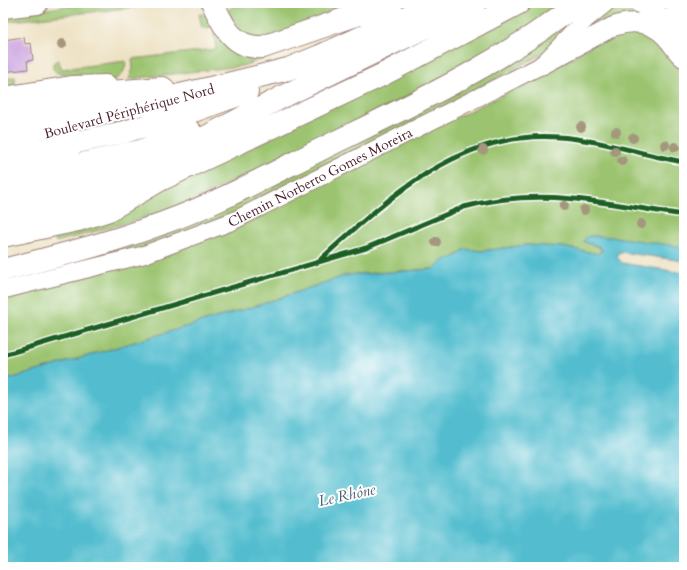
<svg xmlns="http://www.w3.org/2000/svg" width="687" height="570" viewBox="0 0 687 570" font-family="Cardo,serif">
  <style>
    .green { fill: #9cc470; stroke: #73724e }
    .water { fill: #53bdcf; stroke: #4e6e7d }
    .building { fill: #c79ddd }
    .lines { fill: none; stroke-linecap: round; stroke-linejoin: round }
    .secondary-casing { stroke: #9c8078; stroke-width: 19 }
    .primary-casing { stroke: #9c8078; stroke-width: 21 }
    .highway-casing { stroke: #9c8078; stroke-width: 24 }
    .secondary { stroke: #fff; stroke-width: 17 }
    .primary { stroke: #fff; stroke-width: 19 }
    .highway { stroke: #fff; stroke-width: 22 }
    .cycleway-casing { stroke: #fff; stroke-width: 8 }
    .cycleway { stroke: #1b5e20; stroke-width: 5 }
    .tree { fill: #a4977d }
    .labels { text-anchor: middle; stroke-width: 4; stroke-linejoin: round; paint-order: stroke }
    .street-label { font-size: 14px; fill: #4a1f2b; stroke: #fff }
    .water-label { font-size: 15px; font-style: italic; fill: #4e5e6d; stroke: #fff }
  </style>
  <rect width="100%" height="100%" fill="#fff"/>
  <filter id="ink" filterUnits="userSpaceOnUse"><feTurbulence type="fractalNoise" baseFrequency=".025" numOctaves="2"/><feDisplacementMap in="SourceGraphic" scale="8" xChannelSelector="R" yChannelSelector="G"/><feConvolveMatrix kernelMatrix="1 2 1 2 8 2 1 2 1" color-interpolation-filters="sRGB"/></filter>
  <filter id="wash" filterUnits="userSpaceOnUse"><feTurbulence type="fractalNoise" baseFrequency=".012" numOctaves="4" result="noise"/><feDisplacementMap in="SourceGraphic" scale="16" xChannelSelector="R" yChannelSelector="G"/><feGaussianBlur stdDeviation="0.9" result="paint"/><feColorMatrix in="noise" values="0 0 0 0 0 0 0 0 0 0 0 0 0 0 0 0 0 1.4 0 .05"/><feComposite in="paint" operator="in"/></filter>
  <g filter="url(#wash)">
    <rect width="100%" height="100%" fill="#eee2c4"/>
    <!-- green -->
    <path class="green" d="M90,3h81l-168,19v-7z
      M258,3h114l-122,39 -24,-30 6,-5z
      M528,3h45l-82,54 -296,143 -40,15 -99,27 -4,-10z
      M587,3h6l-51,51 -208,111 -108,54 -92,34 -131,30v-6l91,-20z
      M606,10h32l15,11 -82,23z
      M199,14l10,1 20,27 100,-11 -66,28 -21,7 -113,13 4,-10 -1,-10 84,-10 -3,-22 -11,1z
      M645,30l39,38v179l-85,-11h-9l-6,4 2,3 15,5 -2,6 -37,-7 -36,-2 -44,6 -17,-2c-10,9 -22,12 -32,20l-86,6 -88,30 -256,76v-83l241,-76 299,-147 69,-42z
      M58,60l4,9 64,-8c0,8 -4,16 -12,19l-57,-7 -4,-4v-6z
      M15,77v10l-12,3v-12z"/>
    <!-- water -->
    <path class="water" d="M590,236l24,1 70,10v14l-63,-9 -3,1 -1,4 5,6 62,10v294h-681v-186l256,-76 88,-30 86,-6 9,-8 15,-5 8,-7 17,2 44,-6 36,2 37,7 3,-4 -3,-4 -15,-4 1,-4z"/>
    <g id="blocks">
      <!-- building -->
      <path class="building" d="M24,37l1,7 6,-1 2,17 -6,1 1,8 -25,3v-32z"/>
    </g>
  </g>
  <g filter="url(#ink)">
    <use href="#blocks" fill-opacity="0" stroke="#9c8078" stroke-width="1"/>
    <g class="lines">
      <!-- secondary casing -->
      <g class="secondary-casing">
        <g id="secondary">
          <path id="s1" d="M3,290l140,-35 90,-34 309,-156 44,-46 20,-16"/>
        </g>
      </g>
      <!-- primary casing -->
      <g class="primary-casing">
        <path id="primary" d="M639,3c16,7 27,17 36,33
          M674,3l10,23
          M542,65l70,-38c18,-7 40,-6 54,10 7,7 10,15 18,21"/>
      </g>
      <!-- highway casing -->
      <g class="highway-casing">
        <path id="highway" d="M213,4c11,23 21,45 50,43l128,-44
          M3,7l34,-4
          M97,93l66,-5
          M3,98l69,-11 34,-1
          M3,119l74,-16 37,-5
          M3,136l229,-53 56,-14 32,-13 117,-53
          M3,158l121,-26 52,-15 71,-25
          M55,170l85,-19 51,-19
          M3,176l67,-16
          M3,198l140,-32 25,-9 114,-60 193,-94
          M3,215l138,-31
          M3,236l75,-16 31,-10 51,-30 222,-105 137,-72
          M3,270c54,-14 108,-27 160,-47 64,-23 124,-58 185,-87 80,-39 160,-78 230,-133"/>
      </g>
      <!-- secondary -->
      <use href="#secondary" class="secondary"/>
      <!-- primary -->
      <use href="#primary" class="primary"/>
      <!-- highway -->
      <use href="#highway" class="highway"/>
      <!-- cycleway casing -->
      <g class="cycleway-casing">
        <path id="cycleway" d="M321,259c67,-61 141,-130 238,-122 43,3 83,18 125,25
          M3,355l363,-107 98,-41c80,-21 141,-3 220,8"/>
      </g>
      <!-- cycleway -->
      <use href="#cycleway" class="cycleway"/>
    </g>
    <!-- trees -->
    <g class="tree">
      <circle cx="62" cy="44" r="5"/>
      <circle cx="581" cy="127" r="5"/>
      <circle cx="616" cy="132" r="5"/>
      <circle cx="633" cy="138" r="5"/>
      <circle cx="665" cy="145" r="5"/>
      <circle cx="675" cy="147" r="5"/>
      <circle cx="483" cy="150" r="5"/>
      <circle cx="615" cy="151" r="5"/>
      <circle cx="622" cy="161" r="5"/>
      <circle cx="564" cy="206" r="5"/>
      <circle cx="584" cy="210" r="5"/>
      <circle cx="641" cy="224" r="5"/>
      <circle cx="436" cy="242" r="5"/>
    </g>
  </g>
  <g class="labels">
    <!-- street labels -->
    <g class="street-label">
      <text transform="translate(129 111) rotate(-15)" y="5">Boulevard Périphérique Nord</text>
      <text dy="5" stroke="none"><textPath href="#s1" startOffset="338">Chemin Norberto Gomes Moreira</textPath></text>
    </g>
    <!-- water labels -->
    <g class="water-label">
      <text transform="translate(347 495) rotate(-12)" y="5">Le Rhône</text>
    </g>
  </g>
  <!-- margin -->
  <rect width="687" height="570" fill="none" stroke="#fff" stroke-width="16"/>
</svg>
